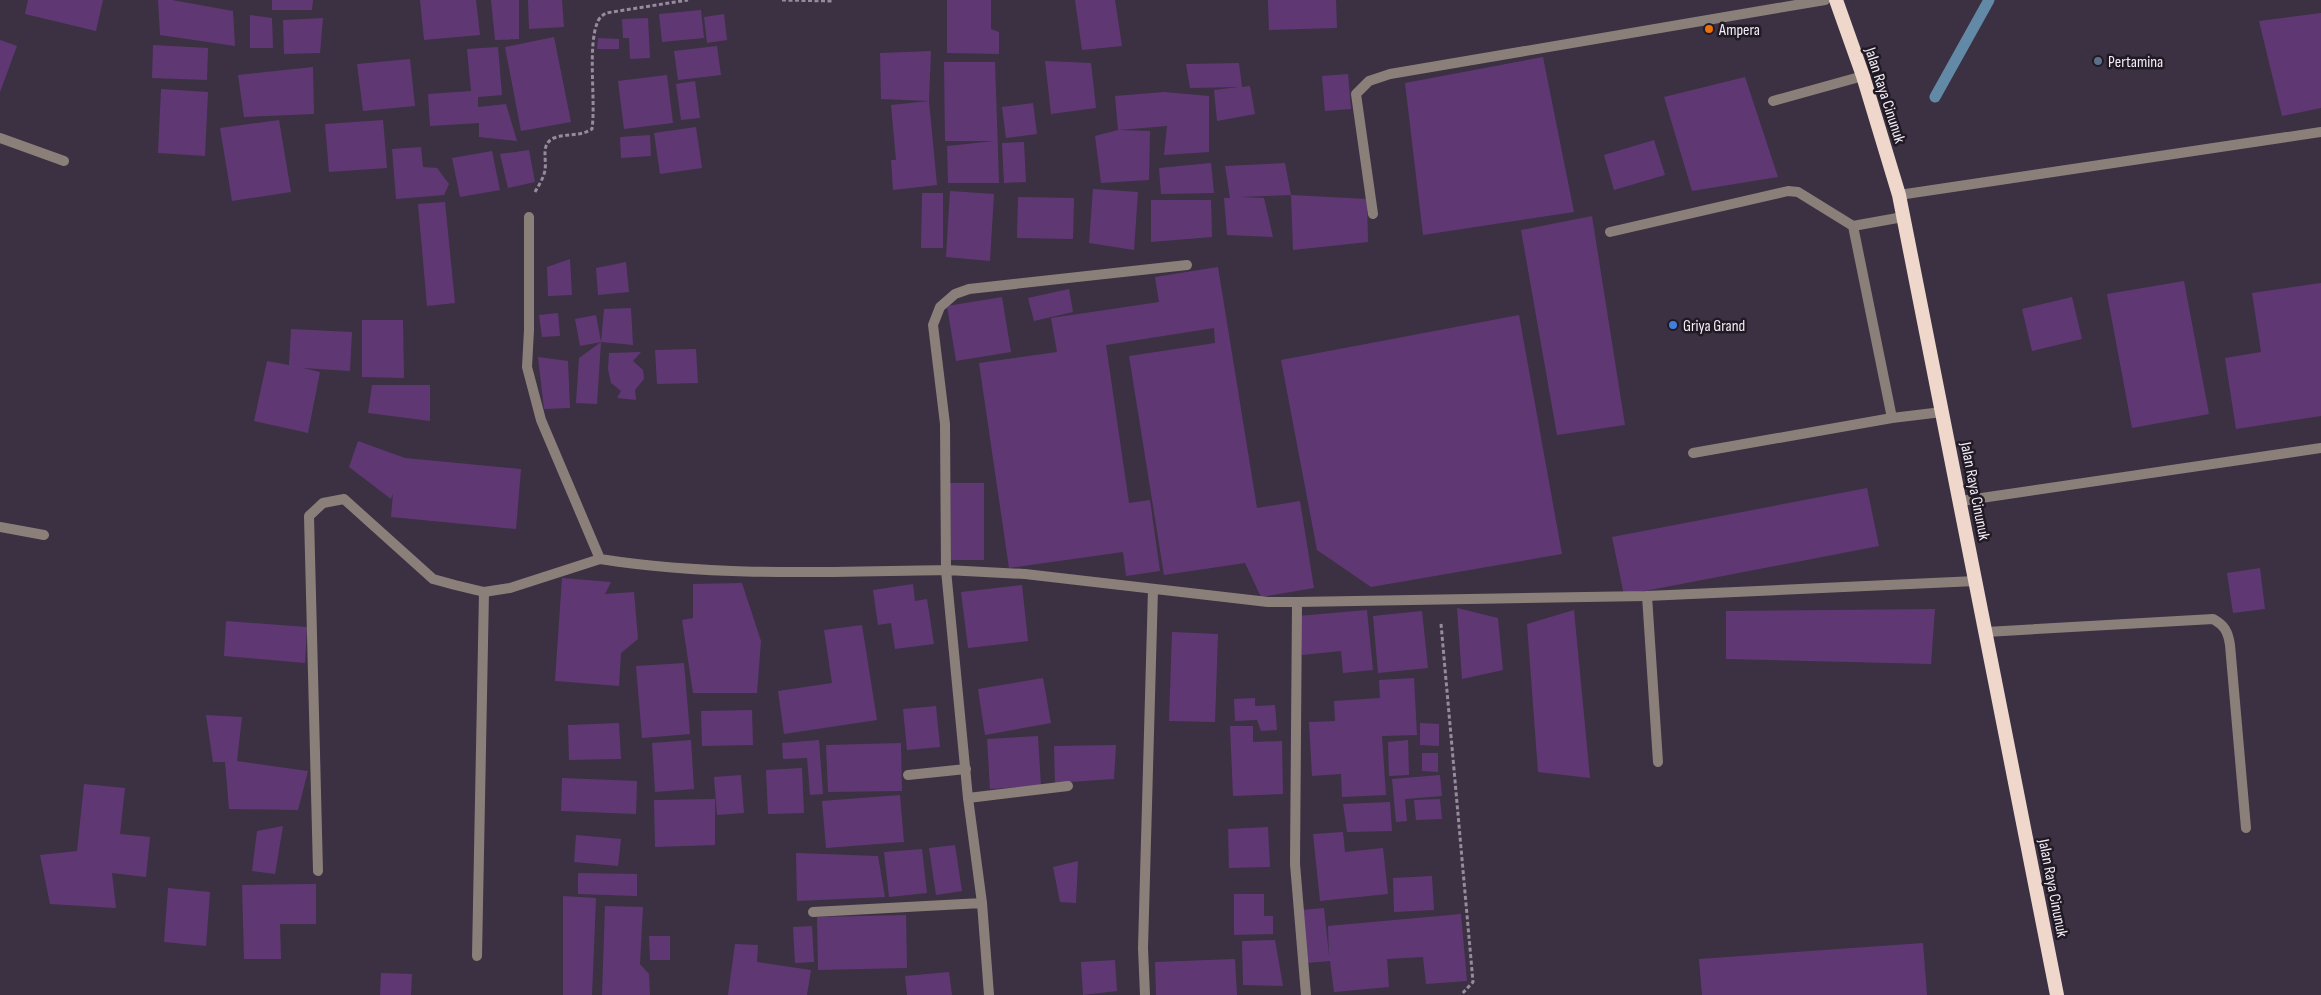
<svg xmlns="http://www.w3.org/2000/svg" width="2321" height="995" viewBox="0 0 2321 995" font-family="'Sofia Sans Condensed',sans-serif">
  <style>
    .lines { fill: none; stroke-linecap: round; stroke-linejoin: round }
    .stream { stroke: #628aa6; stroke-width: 11 }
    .building { fill: #5f3873 }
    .path { stroke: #958b9b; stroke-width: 3; stroke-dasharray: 4 2.5; stroke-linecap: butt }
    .service { stroke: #8b7f7a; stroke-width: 10 }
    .minor { stroke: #8b7f7a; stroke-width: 10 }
    .trunk { stroke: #efd7cc; stroke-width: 14 }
    .food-dot { fill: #e8710a; stroke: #201a23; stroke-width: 2 }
    .service-dot { fill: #5c6f8a; stroke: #201a23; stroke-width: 2 }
    .shop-dot { fill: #3f7fe0; stroke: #201a23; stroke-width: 2 }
    .labels { text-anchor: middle; stroke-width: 5; stroke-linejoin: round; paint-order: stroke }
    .poi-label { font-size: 16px; fill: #f4ecf9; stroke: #201a23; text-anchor: start }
    .street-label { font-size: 16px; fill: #f4ecf9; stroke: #201a23 }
  </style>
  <rect width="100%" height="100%" fill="#3c3043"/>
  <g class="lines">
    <!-- stream -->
    <path class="stream" d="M1935,97l54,-97"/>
  </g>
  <!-- building -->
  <path class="building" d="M28,0h75l-7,31 -71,-17z
    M158,0h14l61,11 2,35 -75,-11z
    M272,0h41l-1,10h-40z
    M420,0h56l4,35 -56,5z
    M491,0h28v39l-24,1z
    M528,0h34l2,27 -35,2z
    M947,0h44v29l8,3v22l-52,-1z
    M1075,0h40l7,46 -40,4z
    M1268,0h68l1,28 -68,2z
    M701,10l3,28 -42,4 -3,-28z
    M2321,13v95l-39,8 -23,-95z
    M724,14l3,26 -20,3 -3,-26z
    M250,15l22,3 1,30h-23z
    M323,18l-3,35 -36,1 -1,-34z
    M648,18l2,40 -20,1 -1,-21h-6l-1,-19z
    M554,37l17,85 -50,9 -16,-84z
    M598,38l21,1v10h-22z
    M0,40l17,6 -17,46z
    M153,45l55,3 -1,32 -55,-2z
    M717,46l4,29 -43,5 -4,-29z
    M498,47l4,48 -24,2v10l28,-3 11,37 -38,-4v-14l-49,3 -2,-32 43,-3 -4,-42z
    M931,51l-2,50 8,84 -44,5 -2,-30h5l-5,-55 38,-4 -48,-2 -1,-46z
    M1543,57l31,155 -151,23 -18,-152z
    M410,59l5,47 -52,5 -6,-47z
    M1045,61l46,2 5,45 -45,6z
    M944,62h51l4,121h-51l-1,-37 48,-5h-50z
    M1239,63l3,24 8,-1 5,28 -38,7 -3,-31 25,-3 -49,1 -4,-24z
    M313,67l1,47 -70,3 -6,-42z
    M1348,74l3,35 -26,2 -3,-35z
    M667,75l6,48 -49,6 -6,-48z
    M1745,77l33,100 -86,14 -28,-94z
    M695,81l5,37 -19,2 -5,-36z
    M161,89l47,3 -3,64 -47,-3z
    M1164,92l45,4v56l-45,3 3,-29 -49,4 -3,-34z
    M1033,103l4,31 -31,4 -4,-31z
    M279,120l12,72 -59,9 -12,-73z
    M383,120l4,48 -58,4 -4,-48z
    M696,127l6,41 -42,6 -6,-41z
    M1118,130l32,1 -1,49 -48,3 -6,-47z
    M650,135l1,21 -30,2 -1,-21z
    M1654,140l11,35 -51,15 -10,-35z
    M1024,142l2,40 -22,1 -2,-40z
    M421,147l2,20 14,1 12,16 -5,11 -48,4 -4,-50z
    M529,150l6,32 -27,6 -8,-34z
    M492,151l8,39 -40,7 -8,-39z
    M1211,163l3,30 -53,1 -2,-26z
    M1285,163l6,32 -51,2 24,1 9,39 -46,-2 -3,-37h6l-5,-32z
    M1093,189l45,3 -4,58 -45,-7z
    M950,191l44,3 -4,67 -44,-4z
    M922,193h21v55h-22z
    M1291,195l76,4 1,43 -75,8z
    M1018,197l56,1 -1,41 -56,-1z
    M1151,200h60l1,37 -61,5z
    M445,202l10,101 -28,3 -9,-102z
    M1592,216l33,209 -68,10 -36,-205z
    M570,259l2,36 -24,1 -1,-29z
    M626,262l3,30 -31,3 -2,-27z
    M1218,267l39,241 43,-7 14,87 -53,9 -16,-34 -81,12 -35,-219 86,-13 -1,-15 -108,17 23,158 21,-3 10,71 -34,5 -3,-24 -114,16 -30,-205 78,-11 -6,-34 108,-16 -4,-25z
    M2184,281l25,133 -77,14 -25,-134z
    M2321,283v133l-85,13 -11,-71 36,-6 -9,-59z
    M1069,289l4,23 -39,9 -6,-23z
    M1002,297l9,55 -55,9 -9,-55z
    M2072,297l10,42 -50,12 -10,-42z
    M631,308l2,37 -32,-3 3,-33z
    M558,313l2,23 -18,1 -3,-22z
    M596,315l5,27 -21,4 -5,-27z
    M1519,315l43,239 -191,33 -54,-37 -36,-190z
    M362,320h41l1,58 -42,-1z
    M291,329l61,3 -2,39 -47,-3 17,4 -12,61 -54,-12 13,-60 22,4z
    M601,342l-4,62 -21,-1 3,-45z
    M696,349l2,34 -41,1 -2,-34z
    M641,352l-8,9 10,9 1,9 -9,11 1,10 -19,-2 4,-7 -10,-8 -3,-14 1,-16z
    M538,357l30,4 2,47 -26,1z
    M372,385h58v36l-62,-8z
    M358,441l47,17 116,11 -5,60 -125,-12 2,-24 -2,6 -42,-32z
    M950,483h34v77h-33z
    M1867,488l12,58 -255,49 -12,-58z
    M2260,568l5,41 -32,4 -6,-40z
    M562,578l49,4 -6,12 29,-2 4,47 -17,14 -2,33 -64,-5z
    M742,583l19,58 -4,52h-64l-11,-73 11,-2v-34z
    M913,584l2,17 12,-2 7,45 -39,5 -4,-26 -13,2 -5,-35z
    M1022,585l6,56 -60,7 -7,-56z
    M1457,608l41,10 5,52 -41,9z
    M1935,609l-4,55 -205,-5v-48z
    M1367,610l6,60 -30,3 -2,-22 -39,4 -4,-39z
    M1574,610l16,168 -52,-6 -11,-148z
    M1422,611l6,57 -50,5 -5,-57z
    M226,621l81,6 -2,36 -81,-7z
    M862,625l15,95 -93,14 -6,-43 54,-8 -8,-53z
    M1172,632l46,2 -3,88 -46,-1z
    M684,663l6,71 -48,4 -6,-72z
    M1043,678l8,45 -66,12 -7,-46z
    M1414,678l3,57 -35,1 4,59 -44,2 -1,-23 -29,2 -3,-54 26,-1 -1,-20 46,-3 -1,-18z
    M1255,698v8l20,-1 2,25 -16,1 -4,-11 -22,1 -1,-22z
    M936,706l4,41 -33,3 -4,-41z
    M752,710l1,35 -51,1 -1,-35z
    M206,715l36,2 -5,44 71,10 -10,39 -69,-1 -4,-47h-12z
    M619,723l2,36 -52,1 -1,-35z
    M1420,723l19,1v22l-19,-1z
    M1230,726h23v16l29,-1 1,53 -50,2z
    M1038,736l3,50 -51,3 -3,-50z
    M691,740l3,49 -39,3 -3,-49z
    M819,740l4,54 -13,1 -3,-37 -24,1 -1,-16z
    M1408,740l1,35 -20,1 -1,-34z
    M901,743l1,48 -74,1 -2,-47z
    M1116,745l-2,34 -59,4 -1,-37z
    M1422,753h16v19l-16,-1z
    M802,768l2,45 -36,1 -2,-44z
    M741,775l3,38 -27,2 -3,-38z
    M1440,775l2,21 -37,3 2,22 -11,1 -4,-43z
    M562,778l75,3 -1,33 -75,-3z
    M84,784l41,4 -5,46 30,3 -4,40 -34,-4 4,35 -66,-4 -10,-49 37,-4z
    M900,795l4,47 -78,6 -4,-47z
    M715,799v46l-60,2 -1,-47z
    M1440,799l2,20 -26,1 -2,-20z
    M1390,802l2,29 -45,1 -4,-28z
    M283,826l-8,48 -23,-3 5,-40z
    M1268,827l2,40 -41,1 -1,-39z
    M1343,832l2,20 38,-4 5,46 -68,7 -7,-67z
    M576,835l45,4 -3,27 -44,-4z
    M955,845l7,46 -26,4 -7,-47z
    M922,849l5,44 -38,4 -5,-45z
    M796,853l82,3 7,41 -88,4z
    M1078,861l-2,42 -16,-1 -7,-35z
    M578,873l59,1v22l-59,-2z
    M1432,876l2,34 -40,2 -1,-34z
    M316,884v40h-36l1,35h-37l-2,-74z
    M168,888l42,4 -4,54 -42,-4z
    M1234,894h30v22h9v18l-39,1z
    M563,896l33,2 -4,97h-29z
    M605,906l38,1 -3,57 9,10 1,21h-48z
    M1324,908l5,48 -1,-30 133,-12 6,67 -41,3 -3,-27 -36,2 2,28 -55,5 -4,-31 -24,2 -5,-53z
    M906,915l1,53 -89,2 -1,-53z
    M812,926l2,36 -19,1 -2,-36z
    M649,936h21v24h-20z
    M1275,940l8,46 -40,-1 -1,-44z
    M1923,943l4,52h-225l-3,-36z
    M735,944l23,1 -1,17 54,8 -4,25h-79z
    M1235,959l2,36h-81l-1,-33z
    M1115,960l2,31 -34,4 -2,-33z
    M949,972l3,23h-45l-2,-19z
    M381,973l31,1 -1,21h-31z"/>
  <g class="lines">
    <!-- path -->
    <path class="path" d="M782,0l51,1
      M535,192c4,-7 9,-15 10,-22 2,-11 -5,-26 9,-32 12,-5 26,-1 38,-9 4,-29 -5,-84 6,-108 2,-4 5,-6 8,-8l82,-13
      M1441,624l32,358 -12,13"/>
    <!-- service -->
    <path class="service" d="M1773,101l90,-25
      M1373,214l-17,-120 13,-13 21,-7 435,-74
      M1853,226l39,192
      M1610,232l178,-41 10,1 55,34 50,-9
      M1693,453l199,-35 50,-6
      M1961,501l360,-53
      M946,570l-1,-146 -12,-99 7,-18 15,-13 14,-5 218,-24
      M1647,596l11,166
      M908,775l58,-6
      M968,798l100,-12
      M477,956l7,-364"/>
    <!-- minor -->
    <path class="minor" d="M0,138l64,23
      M1899,195l422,-63
      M529,217v113l-2,37 14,53 59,139c114,18 231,13 346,11
      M0,527l44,8
      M1297,602l-2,262 11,131
      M1986,632l227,-13c11,6 15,12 17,26l16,183
      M318,871l-9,-355 14,-13 21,-4 89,80 22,6 29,7 26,-4 90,-29
      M813,912l169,-9
      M989,995l-7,-92 -14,-105 -22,-228 79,4 243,28h29l350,-6 329,-15
      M1145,995l-2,-47 10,-359"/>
    <!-- trunk -->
    <path class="trunk" d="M1836,0l27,76 36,119 158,800"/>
  </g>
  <!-- markers -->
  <circle class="food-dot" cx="1709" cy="29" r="5"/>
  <circle class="service-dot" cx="2098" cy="61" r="5"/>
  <circle class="shop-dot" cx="1673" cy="325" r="5"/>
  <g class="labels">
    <!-- poi labels -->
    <g class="poi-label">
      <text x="1719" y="35">Ampera</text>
      <text x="2108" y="67">Pertamina</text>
      <text x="1683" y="331">Griya Grand</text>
    </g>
    <!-- street labels -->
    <g class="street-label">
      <text transform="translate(1886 95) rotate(72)" y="6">Jalan Raya Cinunuk</text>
      <text transform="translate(1976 491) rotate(79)" y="6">Jalan Raya Cinunuk</text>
      <text transform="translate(2054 888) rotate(79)" y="6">Jalan Raya Cinunuk</text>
    </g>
  </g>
</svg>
